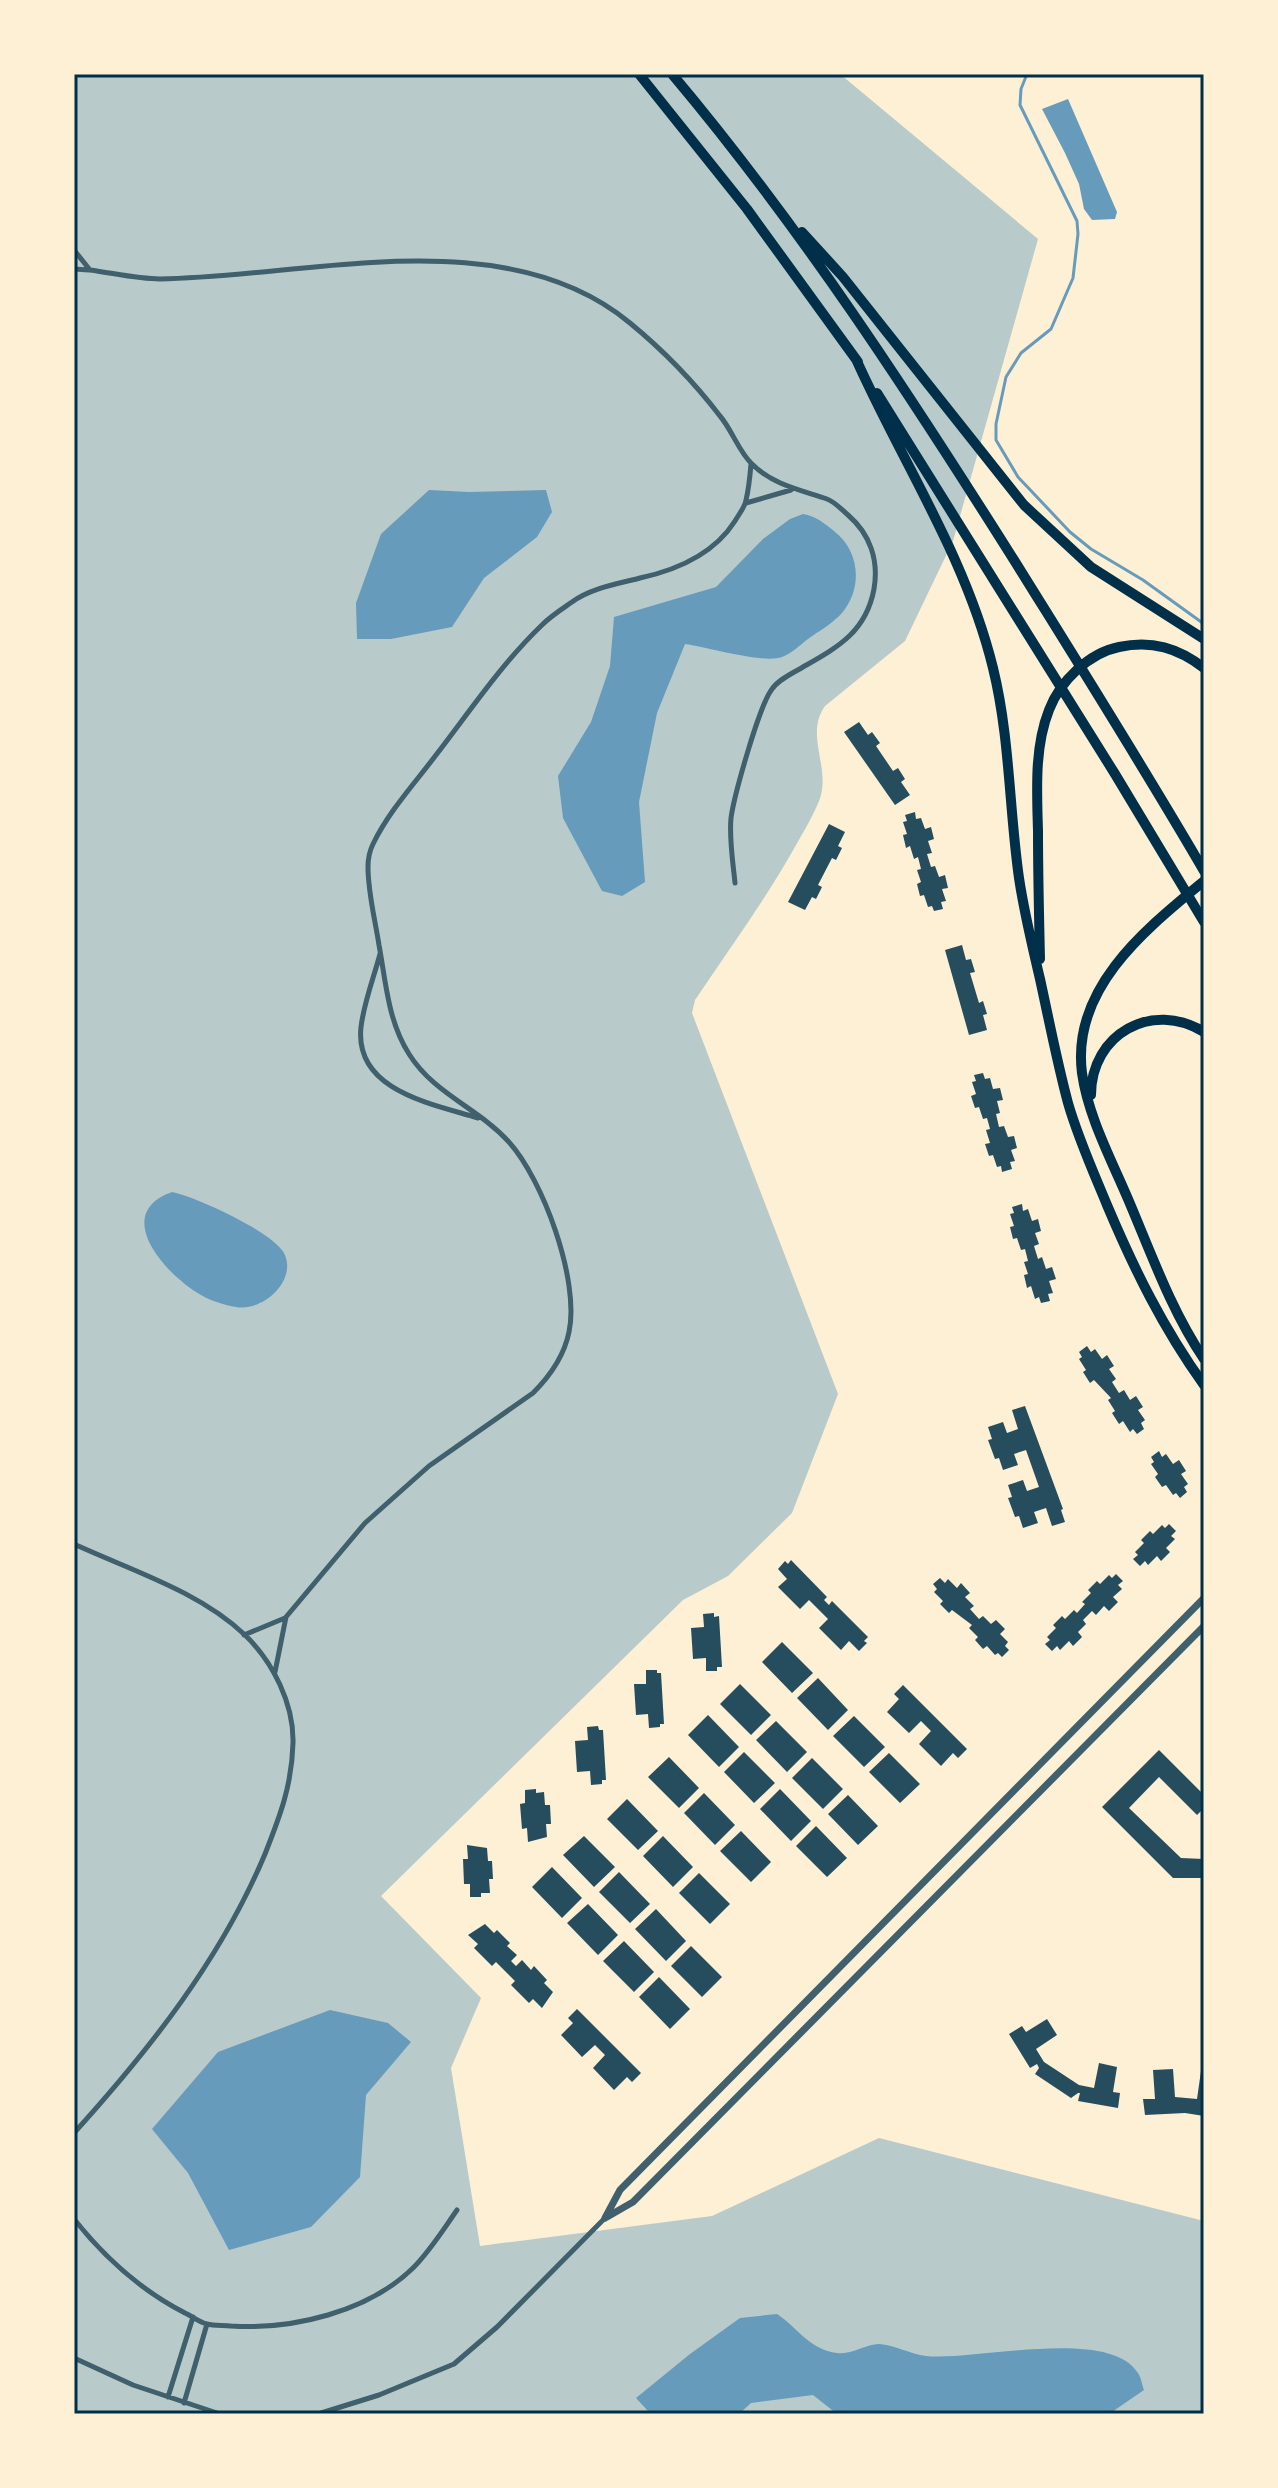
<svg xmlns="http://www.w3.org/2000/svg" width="1278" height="2488" viewBox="0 0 1278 2488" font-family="Helvetica,sans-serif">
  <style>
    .green { fill: #b9caca }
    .water { fill: #669bbc }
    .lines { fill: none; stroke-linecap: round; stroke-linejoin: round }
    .stream { stroke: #669bbc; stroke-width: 3 }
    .building { fill: #264d5e }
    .minor { stroke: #3f606c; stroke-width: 5 }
    .tertiary { stroke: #3f606c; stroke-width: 7 }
    .motorway { stroke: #003049; stroke-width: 10 }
    .neatline { fill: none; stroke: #003049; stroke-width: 3 }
  </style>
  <rect width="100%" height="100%" fill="#fdf0d5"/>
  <!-- green -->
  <path class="green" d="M74,74h766l198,165 -85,302 -48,100 -80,65c-21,29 7,63 -6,95 -6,15 -15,30 -23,44 -30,54 -67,104 -101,155l-3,13 146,381 -46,119 -64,63 -45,24 -302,296 100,102 -30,70 29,178 232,-30 167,-78 325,83v193h-1130z"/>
  <!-- water -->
  <path class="water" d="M1068,99l49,113 -2,7 -23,1 -8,-11 -5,-25 -14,-31 -23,-44z
    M429,490l40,2 77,-2 6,22 -15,25 -53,41 -32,49 -61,12h-34l-1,-36 25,-69z
    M803,514c13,2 21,9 31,17 26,20 29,57 8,82 -10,11 -23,18 -34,26 -8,6 -17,15 -26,18 -18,7 -75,-10 -97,-13l-28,69 -18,89 6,80 -23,14 -20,-5 -39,-73 -5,-42 33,-54 19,-56 4,-49 102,-30 47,-48 27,-20z
    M172,1192c22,4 101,40 112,61 14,27 -21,59 -48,54 -11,-2 -25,-6 -35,-12 -34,-19 -91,-81 -29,-103z
    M330,2010l58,13 23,19 -45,53 -6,82 -49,50 -82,23 -41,-77 -36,-44 66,-77z
    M777,2314c21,14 33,36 60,39 16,2 28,-9 42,-9 16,1 31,10 47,12 49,5 183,-30 212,17 3,4 4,12 6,17l-35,24h-272l-24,-19 -62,8 -12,11h-77l-14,-3 -12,-13 54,-44 50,-36z"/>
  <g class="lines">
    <!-- stream -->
    <path class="stream" d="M1027,74l-6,15 -1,16 57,116 1,13 -5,44 -22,51 -30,24 -15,24 -10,47v16l22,37 52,55 21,17 52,31 61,44"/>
  </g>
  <!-- building -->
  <path class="building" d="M859,722l9,13 4,-3 8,11 -4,3 17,25 5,-3 7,11 -4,3 9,13 -15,10 -51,-73z
    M915,812l1,7 5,-1 4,11 6,-2 3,12 -6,2 4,12 -5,1 4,13 4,-1 4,11 6,-2 3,13 -6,1 4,12 -5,1 2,7 -9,2 -2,-5 -4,1 -4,-12 -4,1 -3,-12 4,-2 -4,-12 4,-1 -3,-12 -4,2 -4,-13 -4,2 -3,-13 4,-1 -4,-12 4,-1 -2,-6z
    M829,824l16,8 -7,14 4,2 -6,12 -4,-2 -14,27 4,2 -6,12 -4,-2 -7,13 -17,-8z
    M962,945l4,15 5,-1 4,13 -5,1 9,30 4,-2 4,13 -4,1 4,15 -18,5 -24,-85z
    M983,1073l2,6 5,-1 3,11 7,-1 3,12 -6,1 3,12 -4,1 3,13 5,-1 4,11 6,-1 3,12 -6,2 4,11 -5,1 2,7 -10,3 -1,-6 -4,1 -4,-12 -4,1 -4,-12 5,-1 -4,-13 4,-1 -3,-11 -4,1 -4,-12 -4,1 -4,-12 5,-2 -4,-12 4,-1 -2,-6z
    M1022,1204l1,7 5,-2 4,12 6,-2 3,12 -6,2 4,11 -5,2 4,13 4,-2 4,12 6,-2 4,12 -7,2 4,12 -5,1 2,7 -9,2 -2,-6 -4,2 -4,-13 -4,2 -3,-13 4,-1 -4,-12 4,-1 -3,-12 -4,1 -4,-12 -4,1 -3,-12 4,-1 -4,-12 4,-1 -2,-6z
    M1087,1346l4,6 4,-3 7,10 5,-4 7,11 -5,3 7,10 -4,3 7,11 5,-3 6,10 6,-4 7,11 -5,3 7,10 -4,3 3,6 -7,5 -4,-5 -3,3 -7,-11 -4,3 -7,-11 3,-2 -7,-11 3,-2 -17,-18 -4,3 -7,-11 3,-2 -7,-11 3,-2 -3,-5z
    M1025,1406l38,103 -2,1 4,12 -13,4 -6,-18 -12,4 4,11 -15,5 -4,-12 -4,1 -7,-19 4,-1 -4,-12 15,-5 4,11 12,-4 -13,-37 -12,4 4,11 -15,5 -4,-12 -4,1 -7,-19 4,-1 -4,-12 15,-5 4,11 11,-4 -6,-19z
    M1159,1451l3,6 4,-3 7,10 6,-4 7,11 -5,3 7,10 -4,3 3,5 -7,6 -4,-5 -3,2 -7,-10 -4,2 -7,-10 3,-3 -7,-10 3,-2 -3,-5z
    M1169,1524l7,7 -5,5 4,3 -9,9 4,4 -9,9 -4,-5 -9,9 -3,-4 -5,5 -7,-7 5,-4 -3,-3 9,-9 -3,-3 9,-9 3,3 9,-9 3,3z
    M791,1560l36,37 -3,3 5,5 3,-4 36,36 -4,4 3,2 -8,8 -10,-10 -8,9 -22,-22 9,-9 -19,-19 -9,9 -22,-22 9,-8 -9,-10 7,-8 3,3z
    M1116,1574l7,7 -5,4 4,4 -9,8 5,5 -9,9 -5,-5 -8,9 -4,-4 -9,9 3,4 -8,8 4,5 -9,9 -4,-5 -9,9 -3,-4 -5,5 -7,-7 5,-4 -3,-3 9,-9 -3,-3 9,-9 3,3 9,-9 3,3 8,-9 -3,-2 9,-9 -3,-3 9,-9 3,3 9,-9 3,3z
    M940,1578l5,5 3,-4 9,9 4,-5 9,10 -5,4 9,9 -4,3 9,10 4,-3 8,8 5,-4 9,9 -5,5 8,8 -3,4 4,4 -7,7 -4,-4 -3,2 -8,-9 -4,3 -8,-9 3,-3 -9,-9 3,-3 -20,-15 -3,3 -9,-9 3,-3 -9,-9 3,-3 -4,-5z
    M714,1613v4l5,-1 3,51h-5v4h-11v-13l-13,1 -2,-31 13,-1 -1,-13z
    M782,1642l31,31 -21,20 -30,-31z
    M646,1670h11v3h4l3,51h-4v3l-11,1 -1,-14 -12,1 -2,-31h12z
    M818,1678l30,32 -20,20 -31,-32z
    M740,1684l31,31 -20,20 -31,-31z
    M903,1685l64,64 -9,9 -5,-5 -12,13 -22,-22 12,-13 -10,-10 -12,12 -22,-21 12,-13 -5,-5z
    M708,1715l31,32 -20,20 -31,-32z
    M854,1716l31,31 -21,20 -31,-31z
    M776,1721l31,31 -20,20 -31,-32z
    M598,1726l1,4h4l3,50h-4v4l-11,1 -1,-14 -13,1 -2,-31 13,-1 -1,-13z
    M1159,1750l45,45v13l-7,7 -38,-38 -30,31 52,50 23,1v19h-31l-71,-71z
    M744,1752l31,31 -21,20 -30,-31z
    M889,1753l31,31 -20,19 -31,-31z
    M669,1757l30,31 -20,20 -31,-31z
    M812,1758l31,31 -20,20 -31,-31z
    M536,1789v4l8,-1 1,13h5l1,19h-5l1,13 -19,5 -1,-14 -5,1 -2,-25 5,-1v-13z
    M780,1789l31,32 -20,20 -31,-32z
    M704,1793l31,32 -20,20 -31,-32z
    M848,1795l30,31 -20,19 -30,-31z
    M627,1799l31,32 -20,19 -31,-31z
    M816,1826l31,32 -20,19 -31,-31z
    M741,1831l30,31 -20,20 -31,-31z
    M584,1836l31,31 -21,20 -31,-32z
    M663,1836l30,31 -20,20 -30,-31z
    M467,1845l20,3 1,13h4l1,18h-4l1,14h-9v4h-11v-13h-6l-1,-25h5z
    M552,1867l30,31 -20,20 -30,-31z
    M619,1872l31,32 -20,19 -31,-31z
    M699,1873l31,31 -20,20 -31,-31z
    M588,1904l30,31 -20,20 -31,-32z
    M656,1909l30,32 -20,20 -31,-32z
    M485,1924l9,9 3,-3 13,13 -3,3 10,9 -6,6 5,5 6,-6 9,10 3,-4 13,14 -3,3 9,9 -11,16 -9,-9 -4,4 -18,-18 4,-4 -19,-19 -4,4 -18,-18 4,-4 -10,-9z
    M624,1941l30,31 -20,20 -31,-31z
    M691,1946l31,31 -20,20 -31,-31z
    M659,1977l31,32 -20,20 -31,-32z
    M577,2009l64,64 -9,9 -5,-5 -13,13 -21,-22 12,-13 -10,-10 -13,12 -21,-22 12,-12 -5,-5z
    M1047,2019l10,16 -21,14 8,13 35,23 15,3 5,-25 18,4 -4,25 7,1 -2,15 -40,-7 2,-8h-2l-7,5 -36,-24 4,-6 -2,-4 -7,4 -21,-34 13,-8 4,6z
    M1173,2069l2,28 22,2 4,-28h3v45l-19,-3 -40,2 -2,-16h12l-2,-29z"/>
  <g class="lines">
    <!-- minor -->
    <path class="minor" d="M74,250l16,20c23,3 47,9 70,9 148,-2 345,-60 470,44 34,28 64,59 90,93 12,14 19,36 32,48 21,21 49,26 75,35 8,3 14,10 21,16 22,19 31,45 26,74 -8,43 -36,58 -71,78 -10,6 -24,12 -31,22 -13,17 -38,107 -41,129 -2,21 2,44 4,65
      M74,269l15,1
      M746,503l45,-13
      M380,954c-6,23 -16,48 -19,73 -7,64 72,77 117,91
      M74,1544c56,26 125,47 171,91 28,27 49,69 48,108 -1,42 -13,73 -28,111 -44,105 -115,195 -191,279
      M244,1635l41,-17
      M275,1672l11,-55 79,-94 64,-57 104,-73c17,-17 31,-36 36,-61 11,-51 -26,-153 -61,-191 -30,-33 -74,-47 -99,-87 -21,-33 -23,-71 -30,-109 -4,-26 -11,-52 -11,-78 0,-7 2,-17 5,-23 16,-33 42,-61 63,-89 34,-44 66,-92 107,-131 8,-8 19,-15 29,-22 19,-14 45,-18 68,-24 37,-8 74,-24 95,-57 4,-7 10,-14 11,-21 3,-12 4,-24 5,-36
      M74,2219c31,39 66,71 111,94 7,3 14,9 22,11 7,2 17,1 24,2 61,4 137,-14 182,-58 17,-17 30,-38 44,-58
      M74,2358l59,27 87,29
      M168,2397l25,-80
      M184,2403l23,-79
      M318,2414l61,-19 75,-31 43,-37 108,-109"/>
    <!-- tertiary -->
    <path class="tertiary" d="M607,2217l26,-15 571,-576
      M605,2218l15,-28 584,-592"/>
    <!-- motorway -->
    <path class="motorway" d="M639,74l108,135 111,153
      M672,74c128,152 236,318 342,486 64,103 129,206 190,311
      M802,232l41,45 181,228 67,62 113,72
      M856,359c46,103 110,198 137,309 17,69 16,140 26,210 5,34 13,67 21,101 9,41 17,83 28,124 10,35 25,68 39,102 27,64 56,123 97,180
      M877,393l238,381 89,148
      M1204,881c-58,48 -133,107 -122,192 6,43 29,86 46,126 23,54 43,111 76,160
      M1040,959c-1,-42 -2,-85 -2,-128 -1,-39 -4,-83 11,-121 11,-29 40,-57 70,-63 33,-7 59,1 85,21
      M1091,1095c0,-61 61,-95 113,-63"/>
  </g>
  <!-- border -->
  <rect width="1278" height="2488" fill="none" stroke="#fdf0d5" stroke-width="152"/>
  <rect x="76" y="76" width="1126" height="2336" class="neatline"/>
</svg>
